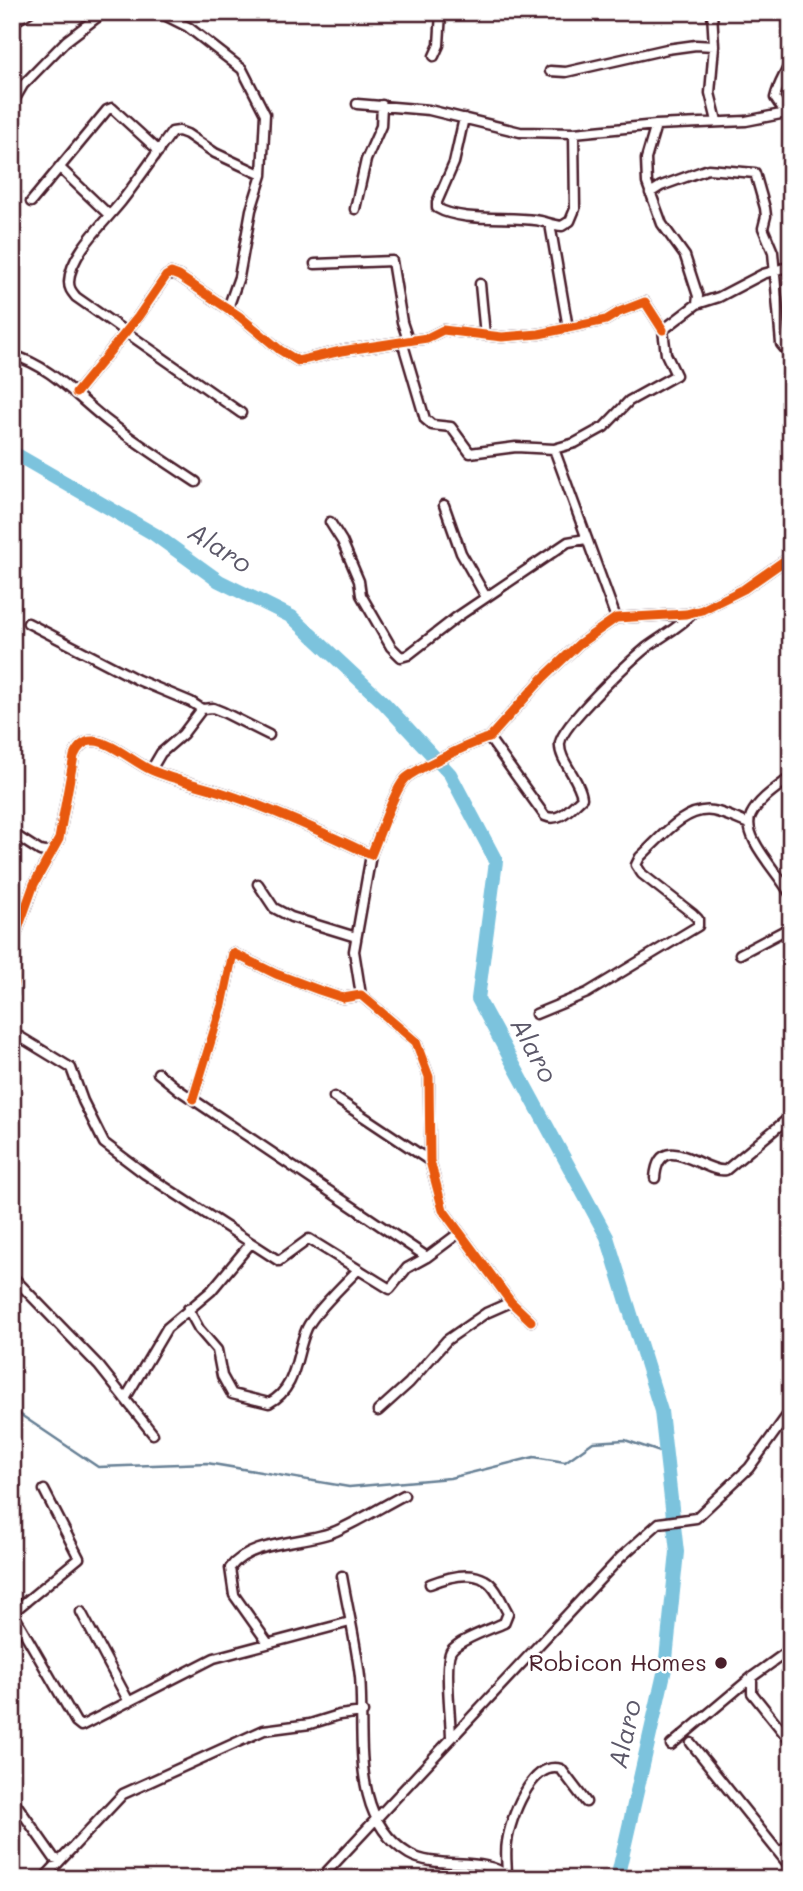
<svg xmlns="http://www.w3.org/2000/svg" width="803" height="1891" viewBox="0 0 803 1891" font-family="Mali,sans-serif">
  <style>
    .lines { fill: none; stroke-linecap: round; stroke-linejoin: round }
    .stream { stroke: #688196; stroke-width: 2.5 }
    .river { stroke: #7cc3dd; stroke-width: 14 }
    .minor-casing { stroke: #4a1f2b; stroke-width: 13 }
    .minor { stroke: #fff; stroke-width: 8 }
    .cycleway-casing { stroke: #fff; stroke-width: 13 }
    .cycleway { stroke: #e8590c; stroke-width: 9 }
    .poi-dot { fill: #4a1f2b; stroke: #fff; stroke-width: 2.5 }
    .labels { text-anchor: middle; stroke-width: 5; stroke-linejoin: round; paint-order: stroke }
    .poi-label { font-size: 24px; fill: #4a1f2b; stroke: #fff; text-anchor: end }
    .water-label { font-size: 26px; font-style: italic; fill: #5c5869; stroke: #fff }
  </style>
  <rect width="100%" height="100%" fill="#fff"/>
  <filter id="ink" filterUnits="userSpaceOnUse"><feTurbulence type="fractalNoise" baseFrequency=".0143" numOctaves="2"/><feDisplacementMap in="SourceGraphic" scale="14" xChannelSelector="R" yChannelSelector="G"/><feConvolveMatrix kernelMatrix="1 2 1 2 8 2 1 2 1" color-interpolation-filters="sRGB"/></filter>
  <g filter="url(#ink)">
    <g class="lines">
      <!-- stream -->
      <path class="stream" d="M12,1409l86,58 109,-4 142,24 101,-9 84,-21 31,5 28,-20 32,-2 41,14"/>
      <!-- river -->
      <path class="river" d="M12,452l142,82 65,47 73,36 92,86 66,71 46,87 -18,138 129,238 54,174 16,141 -12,117 -46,201 2,9"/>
      <!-- minor casing -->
      <g class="minor-casing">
        <path id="minor" d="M158,12l30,15 54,42 23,45 -3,61 -11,35 -12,67 -11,31
          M712,12l2,34 -4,47 7,28
          M12,23l18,-11
          M434,56l5,-11 2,-33
          M550,71l16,1 101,-23 29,-4 18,1
          M12,104l11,-19 43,-44 38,-29
          M357,104l72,6 91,22 54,1 82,-8 90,-4 45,-9
          M785,113l-10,-15c4,-17 11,-23 16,-39
          M464,118l-10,45 -17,39v6c24,14 70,8 98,12 9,1 17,5 27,6l8,-5 5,-12 -1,-76
          M656,125l-10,34 1,24 15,41 23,32 13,40 -1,8
          M59,167l50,48
          M650,193l11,-7 47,-17 47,4 10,35 1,8 -3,12 10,24 8,92 10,12
          M31,202l76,-92 5,-2 47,43
          M355,209l11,-49 15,-34 1,-21
          M550,224l18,104
          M315,264l77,-3 10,61 6,18
          M480,284l5,51
          M402,341l23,78 7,6 19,2 19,26 46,-6 38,2 62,169
          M12,355c40,11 66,44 98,68 28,21 57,40 86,59
          M76,393l62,-76 28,-41 5,-3 8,3 60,40 41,34 18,11 43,-10 86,-13 16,-8 59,7 37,-3 67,-14 13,-8 26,-10 18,28
          M241,413l-165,-116c-4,-5 -7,-8 -7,-15 1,-28 35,-59 52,-80 18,-23 34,-47 51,-70l7,-1 8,3 28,19 47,22
          M554,449l21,-6 29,-16 25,-26 47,-26 -10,-21 -3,-24 34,-26 22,-7 44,-23 28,-8
          M444,505l17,48 25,44
          M330,522l12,19 17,40 2,14 30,52 10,10 7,-2 49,-38 111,-75 18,-3
          M28,623l110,57 53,22 11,7 11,-1 10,4 46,23
          M489,738l56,78c15,7 26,-9 37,-18 -2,-19 -24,-38 -22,-55 2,-18 69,-81 86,-95 16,-12 34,-21 47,-35
          M151,770l10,-17 22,-19 19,-25
          M791,777c-14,11 -32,22 -40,38 -11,22 31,61 40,81
          M12,833l28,18 11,2
          M258,884l16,24 17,9 65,20
          M740,954l51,-27
          M361,995l-7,-44 17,-96
          M12,1003l3,-34 -1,-29 20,-56 25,-45 15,-83c3,-8 10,-16 20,-15 16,0 41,22 57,29 28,12 59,17 87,28 46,16 89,36 133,57 7,-16 23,-65 34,-76 7,-8 72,-39 84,-41l54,-60 36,-34 37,-26 70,-4 16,-4 42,-21 47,-33
          M536,1014l51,-21 111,-67v-7l-5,-5 -51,-40 -6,-9 4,-8c19,-17 44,-51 73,-46 12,2 25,9 36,13
          M12,1032l59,36 12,33 21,42 41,31 134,87 30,-22 81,50 17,-21 20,-11 32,-24
          M158,1073l21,17 248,167
          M334,1097l96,64
          M193,1099l29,-94 11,-52 43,21 43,16 24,8 18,-3 55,47 13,35 1,84 13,49 68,92 20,19
          M655,1178c4,-52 51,-3 71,-8l65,-54
          M12,1276l87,90 54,68
          M188,1309l11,20 18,21 5,26 10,18 37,9c29,-15 26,-49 38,-75 7,-15 38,-45 51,-58
          M125,1399l42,-71 44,-37 40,-48
          M378,1411l31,-28 38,-43 39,-27 25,-11
          M342,1576c6,34 14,67 18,101 5,58 -11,141 49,177 27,16 78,2 98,22
          M430,1584c15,-6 39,-14 55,-4 11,6 17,23 23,33l-4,10c-13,6 -46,17 -53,28 -7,11 0,71 0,87
          M81,1612l48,90
          M12,1613l67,-55 -35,-68
          M13,1613l63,109 5,4 133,-68 136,-36
          M268,1643l-34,-48 -4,-27c20,-28 75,-24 106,-37 23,-10 45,-24 68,-36
          M752,1677v16l39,49
          M691,1743l100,125
          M671,1745l81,-68 39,-28
          M12,1798l42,60 6,2
          M779,1853l12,-9
          M507,1876c0,-11 -2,-23 0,-34 3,-22 24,-82 54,-73l25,33
          M43,1879l80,-85 141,-64 46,-6 29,-9 24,-3
          M320,1879l301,-322 38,-34 37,-5 53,-50 42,-58"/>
      </g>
      <!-- minor -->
      <use href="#minor" class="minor"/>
      <!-- cycleway casing -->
      <g class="cycleway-casing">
        <path id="cycleway" d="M76,393l62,-76 28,-41 5,-3 8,3 60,40 41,34 18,11 43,-10 86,-13 16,-8 59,7 37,-3 67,-14 13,-8 26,-10 18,28
          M12,1003l3,-34 -1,-29 20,-56 25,-45 15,-83c3,-8 10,-16 20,-15 16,0 41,22 57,29 28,12 59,17 87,28 46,16 89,36 133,57 7,-16 23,-65 34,-76 7,-8 72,-39 84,-41l54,-60 36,-34 37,-26 70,-4 16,-4 42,-21 47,-33
          M193,1099l29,-94 11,-52 43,21 43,16 24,8 18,-3 55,47 13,35 1,84 13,49 68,92 20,19"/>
      </g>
      <!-- cycleway -->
      <use href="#cycleway" class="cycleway"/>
    </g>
  </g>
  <!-- markers -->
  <circle class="poi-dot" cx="721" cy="1663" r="7"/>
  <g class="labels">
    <!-- poi labels -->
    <g class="poi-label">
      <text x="707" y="1671">Robicon Homes</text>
    </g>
    <!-- water labels -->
    <g class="water-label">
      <text transform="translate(220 548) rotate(33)" y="9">Alaro</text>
      <text transform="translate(534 1050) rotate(62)" y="9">Alaro</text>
      <text transform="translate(625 1734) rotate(-77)" y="9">Alaro</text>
    </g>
  </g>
  <!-- margin -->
  <rect width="803" height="1891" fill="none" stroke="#fff" stroke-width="42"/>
  <rect x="21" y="21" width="761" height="1849" fill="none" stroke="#4a1f2b" stroke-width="2.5" filter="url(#ink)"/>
</svg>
